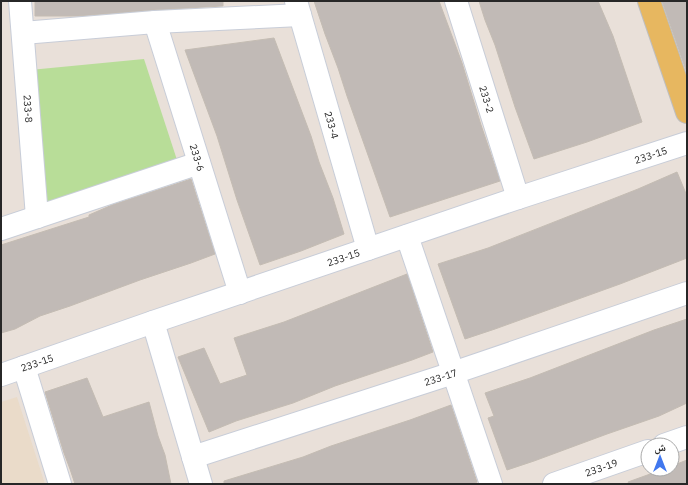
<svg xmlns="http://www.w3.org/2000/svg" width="688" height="485" viewBox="0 0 688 485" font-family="'IBM Plex Sans','Noto Naskh Arabic',sans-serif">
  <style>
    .education { fill: #eadbc9 }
    .green { fill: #b8dd98 }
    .building { fill: #c1bab6; stroke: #c4bcb3 }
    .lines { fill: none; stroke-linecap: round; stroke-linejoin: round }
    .minor-casing { stroke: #c8cdd8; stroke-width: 24 }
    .major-casing { stroke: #bebebe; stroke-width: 24 }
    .minor { stroke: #fff; stroke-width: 22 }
    .major { stroke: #e7b760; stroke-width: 22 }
    .labels { text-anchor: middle; stroke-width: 3.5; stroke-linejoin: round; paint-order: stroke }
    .street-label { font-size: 10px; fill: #272727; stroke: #fff }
  </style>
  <rect width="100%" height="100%" fill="#e9e0d9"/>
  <!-- education -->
  <path class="education" d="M17,397l28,87h-44v-82z"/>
  <!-- green -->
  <path class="green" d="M144,59l34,104 -138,45 -10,-138z"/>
  <!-- building -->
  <path class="building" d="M35,1h188v5l-69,4 -76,6h-43z
    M314,1h125l23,62 19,62 19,56 -110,36 -43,-121 -9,-28 -13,-34z
    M479,1h119l15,35 29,86 -55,20 -53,17 -19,-52 -20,-62 -10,-25z
    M662,1h25v72z
    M274,38l37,98 8,26 14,36 11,36 -43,17 -41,14 -23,-65 -20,-64 -32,-86z
    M677,172l10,24v62l-67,26 -125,45 -30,10 -27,-75 50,-16 150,-59z
    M191,179l24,75 -24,9 -51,17 -70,26 -30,10 -25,13 -14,4v-88l88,-28v-2l23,-10z
    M407,274l26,78 -21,8 -77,26 -42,17 -57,18 -27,11 -31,-75 26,-9 16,36 27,-9 -13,-37 50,-16z
    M687,319v84l-28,13 -52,18 -73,27 -27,9 -19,-52 6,-2 -9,-23 45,-15 124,-48z
    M87,378l16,39 46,-15 9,34 7,19 6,29h-96l-5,-15 -6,-16 -19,-61z
    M451,405l26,77 -4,2h-249v-3l79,-24 28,-11 79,-26z
    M687,460v24h-58l-1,-2 36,-13h8v-3z"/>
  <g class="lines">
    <!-- minor casing -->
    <g class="minor-casing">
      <g id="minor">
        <path id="s1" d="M20,1l17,216"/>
        <path id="s2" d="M296,1l72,248"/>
        <path id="s3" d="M456,1l62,197"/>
        <path id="s4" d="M155,22l85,271"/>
        <path d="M23,33l132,-11 145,-7"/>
        <path d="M1,229l198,-66"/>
        <path d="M407,236l84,248"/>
        <path d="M153,322l48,162"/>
        <path d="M24,367l36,117"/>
        <path id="s5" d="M1,375l152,-53 365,-124 169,-55"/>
        <path d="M664,445l23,-8"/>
        <path id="s6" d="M193,457l260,-84 234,-80"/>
        <path id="s7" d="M554,484l94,-33"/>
      </g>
    </g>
    <!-- major casing -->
    <g class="major-casing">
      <path id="major" d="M649,1l38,111"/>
    </g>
    <!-- minor -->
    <use href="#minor" class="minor"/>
    <!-- major -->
    <use href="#major" class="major"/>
  </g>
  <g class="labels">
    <!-- street labels -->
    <g class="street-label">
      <text dy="4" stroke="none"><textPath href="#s3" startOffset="103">233-2</textPath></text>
      <text dy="4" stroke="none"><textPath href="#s1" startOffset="108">233-8</textPath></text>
      <text dy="4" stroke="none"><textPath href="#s2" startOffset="129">233-4</textPath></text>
      <text dy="4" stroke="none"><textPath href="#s5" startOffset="686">233-15</textPath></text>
      <text dy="4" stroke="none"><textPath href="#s4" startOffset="142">233-6</textPath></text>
      <text dy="4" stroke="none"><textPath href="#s5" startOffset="362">233-15</textPath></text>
      <text dy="4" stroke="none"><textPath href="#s5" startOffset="38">233-15</textPath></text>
      <text dy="4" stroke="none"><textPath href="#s6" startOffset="260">233-17</textPath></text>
      <text dy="4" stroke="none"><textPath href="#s7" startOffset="50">233-19</textPath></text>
    </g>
  </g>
  <!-- border -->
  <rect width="688" height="485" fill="none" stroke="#272727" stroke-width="4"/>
  <!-- north arrow -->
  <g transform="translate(660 457)"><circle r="19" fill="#ffffff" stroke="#a9a9a9"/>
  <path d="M0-3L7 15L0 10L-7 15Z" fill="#4177ee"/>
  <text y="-6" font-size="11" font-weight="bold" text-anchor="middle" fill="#272727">ش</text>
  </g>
</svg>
